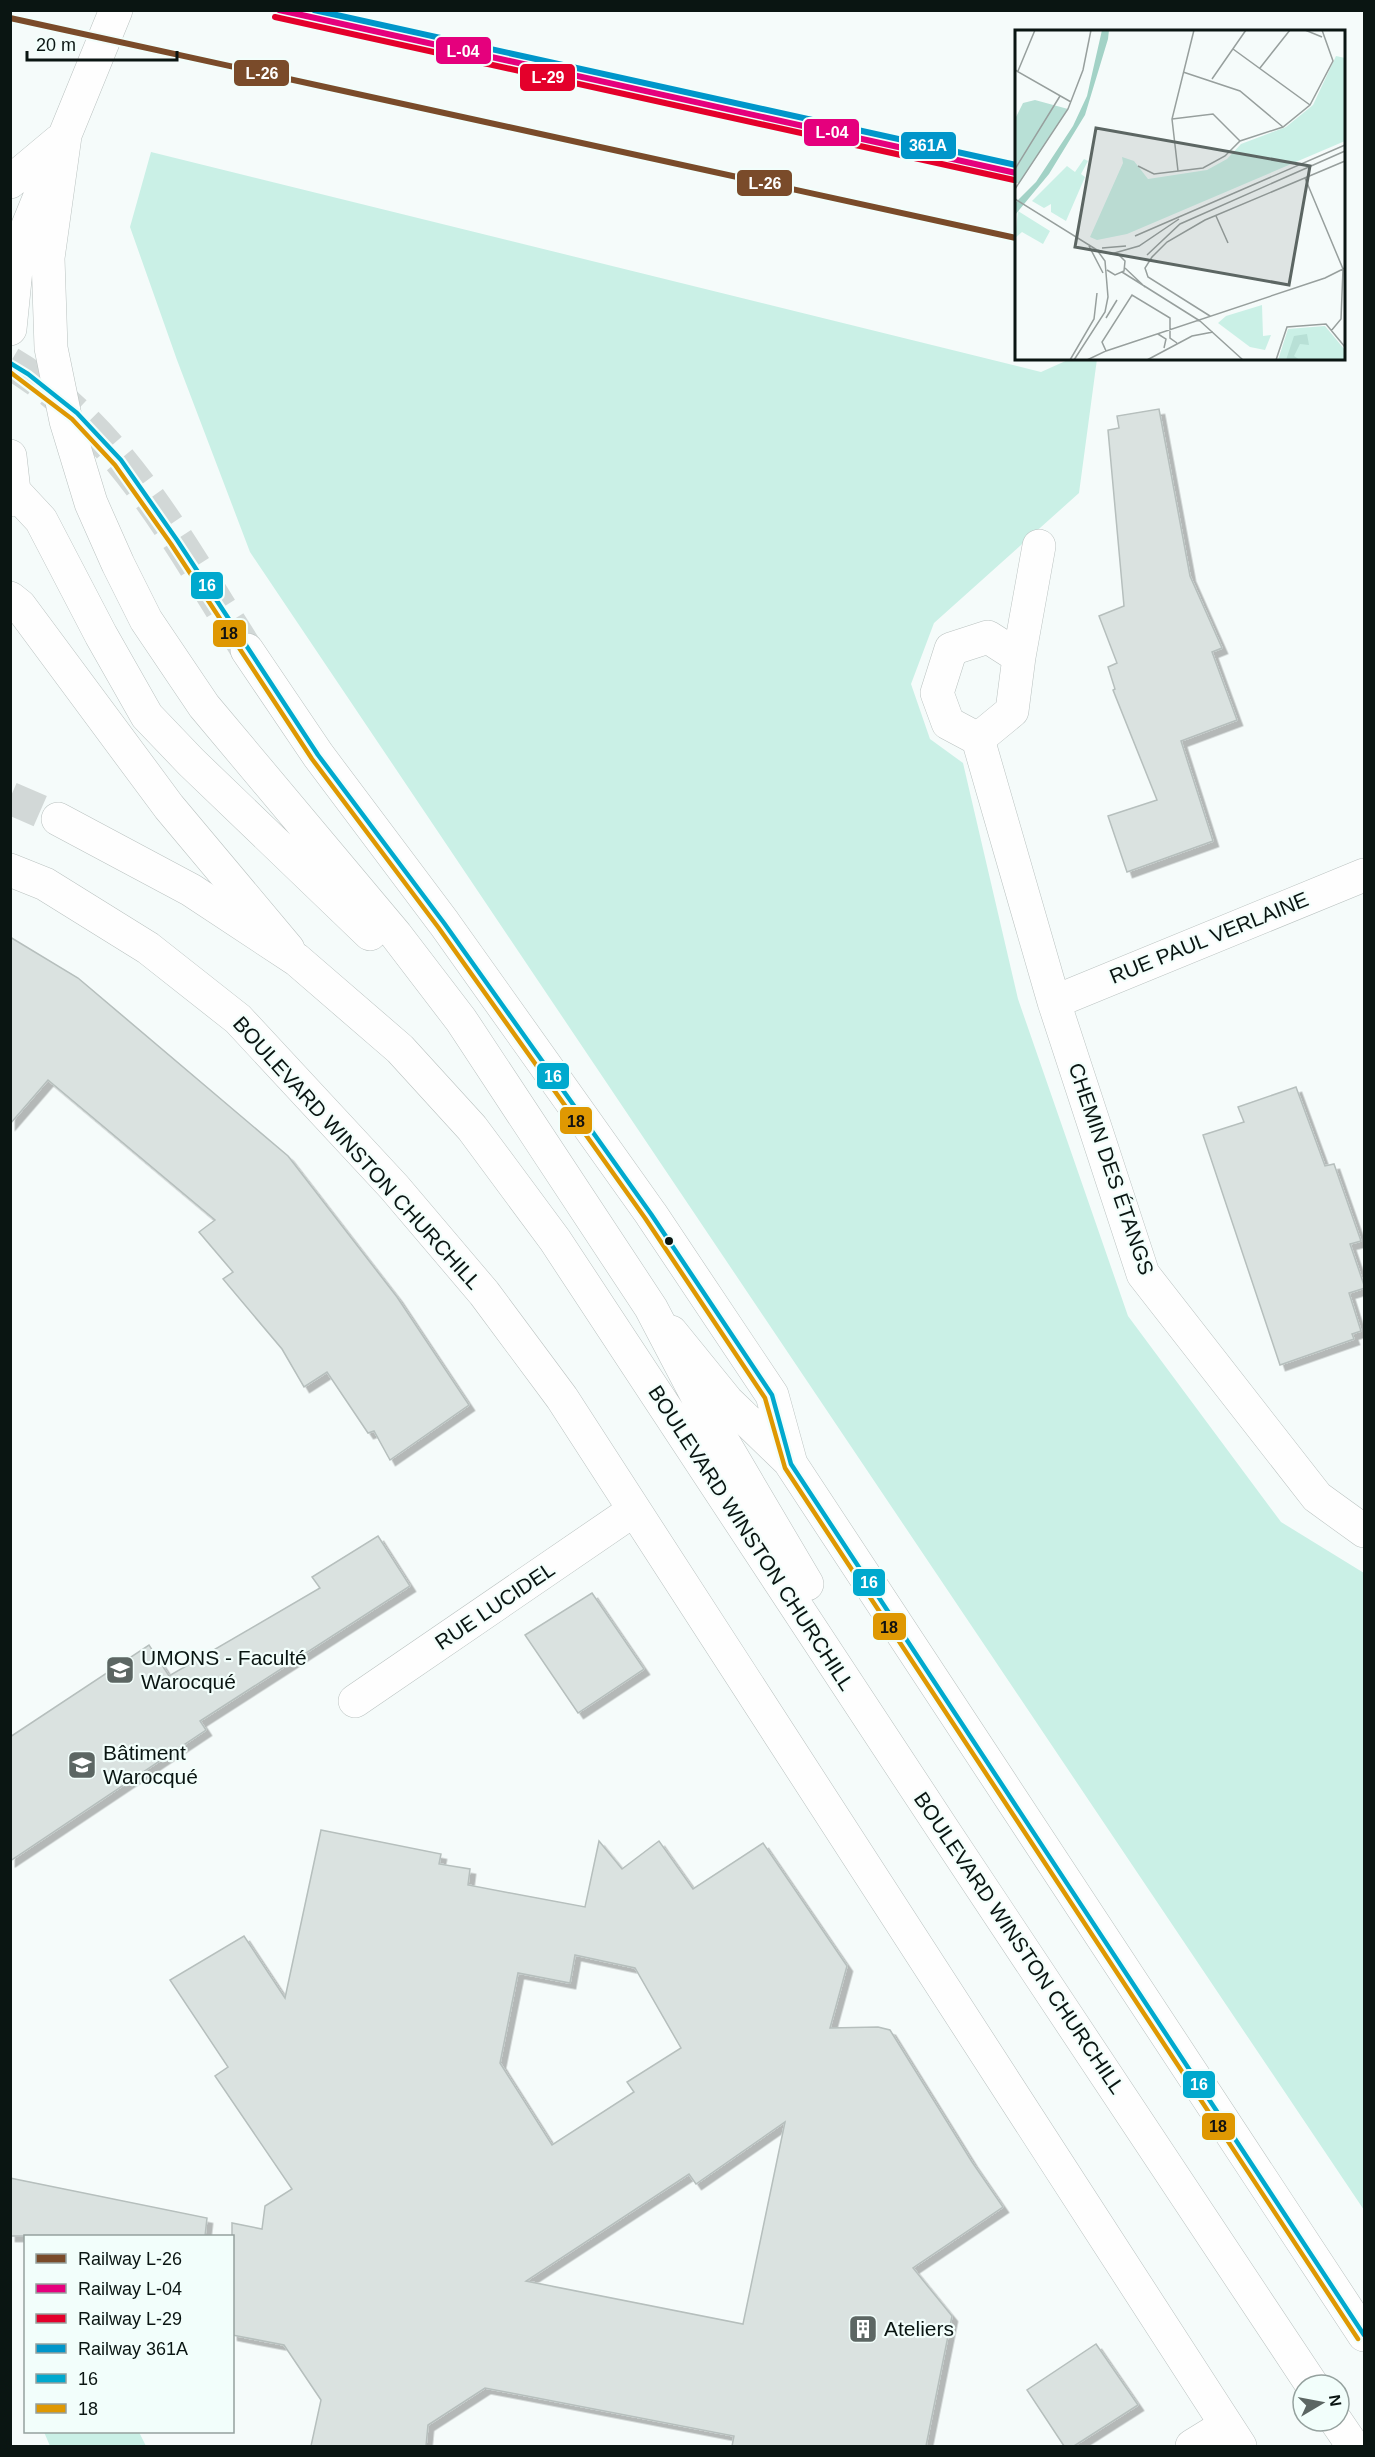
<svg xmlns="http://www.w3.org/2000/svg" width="1375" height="2457" viewBox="0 0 1375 2457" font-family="Arial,sans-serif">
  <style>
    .green { fill: #caf0e6 }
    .building { fill: #dae2e0; stroke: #b6bfbd; stroke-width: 1.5; fill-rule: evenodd; filter: url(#shadow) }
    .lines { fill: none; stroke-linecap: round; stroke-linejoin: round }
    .minor-tunnel { stroke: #d2d8d7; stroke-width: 33; stroke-dasharray: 33 16; stroke-linecap: butt }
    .highway-tunnel { stroke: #d2d8d7; stroke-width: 33; stroke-dasharray: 33 16; stroke-linecap: butt }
    .minor-casing { stroke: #bac2c0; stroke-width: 34 }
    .highway-casing { stroke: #bac2c0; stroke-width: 34 }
    .minor { stroke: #fefefe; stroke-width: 33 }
    .highway { stroke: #fefefe; stroke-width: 33 }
    .bus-1-casing { stroke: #f2fefb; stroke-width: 9 }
    .bus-2-casing { stroke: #f2fefb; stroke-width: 9 }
    .bus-1 { stroke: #00a9ce; stroke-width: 4.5 }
    .bus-2 { stroke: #df9802; stroke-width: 4.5 }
    .rail-1-casing { stroke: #f2fefb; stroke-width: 10 }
    .rail-2-casing { stroke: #f2fefb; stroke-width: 10 }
    .rail-3-casing { stroke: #f2fefb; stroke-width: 10 }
    .rail-4-casing { stroke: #f2fefb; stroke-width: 10 }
    .rail-1 { stroke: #7a4b2a; stroke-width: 6 }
    .rail-2 { stroke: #e5007d; stroke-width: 6 }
    .rail-3 { stroke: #e4002b; stroke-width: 6 }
    .rail-4 { stroke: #0096ca; stroke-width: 6 }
    .bus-dot { fill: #0a1512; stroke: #f2fefb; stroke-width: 2 }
    .labels { text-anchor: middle; stroke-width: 4.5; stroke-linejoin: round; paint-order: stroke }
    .street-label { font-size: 21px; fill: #0a1512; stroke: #f2fefb }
    .poi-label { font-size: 21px; fill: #0a1512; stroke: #f2fefb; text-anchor: start }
    .inset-road { fill: none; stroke: #979f9d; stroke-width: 1.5 }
    .view { fill: #5c6663; fill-opacity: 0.15; stroke: #5c6663; stroke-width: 3 }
    .inset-edge { fill: none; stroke: #0a1512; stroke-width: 3 }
    .line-badge { stroke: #f2fefb; stroke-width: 2 }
    .badge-label { font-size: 16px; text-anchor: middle; font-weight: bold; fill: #fff }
    .pale-badge-label { font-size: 16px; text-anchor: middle; font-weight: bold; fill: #111 }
  </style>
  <defs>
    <filter id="shadow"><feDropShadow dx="5.5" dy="5.5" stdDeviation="0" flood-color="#0004"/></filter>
  </defs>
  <rect width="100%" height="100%" fill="#f5fbfa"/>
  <!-- green -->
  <path class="green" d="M151,152l890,220 29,-13h27l-18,134 -145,130 -23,61 19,55 33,24 55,236 110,317 153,206 83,51v637l-1114,-1658 -73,-192 -47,-133z
    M44,2432h95l7,14h-96z"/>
  <!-- building -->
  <path class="building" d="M1159,409l31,167 32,72 -10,4 25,68 -56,21 32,100 -86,31 -19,-56 49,-16 -44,-110 2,-1 -7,-22 9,-4 -18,-47 25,-10 -16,-176 11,-2 -2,-12z
    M10,937l68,41 210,178 109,141 72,108 -79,55 -16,-29 -6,2 -41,-61 -23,15 -22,-38 -59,-70 10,-7 -34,-40 16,-12 -167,-140 -38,44z
    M1296,1087l29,79 9,-2 27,77 -11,3 15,44 -16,5 12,38 -9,3 2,5 -74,26 -77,-230 41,-13 -6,-15z
    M378,1536l32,50 -210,135 6,9 -196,131v-124l139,-92 20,31 151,-88 -8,-11z
    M592,1593l52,76 -66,44 -53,-78z
    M321,1830l120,24 -2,10 31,5 -2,16 117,22 14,-66 23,28 37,-28 34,48 70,-46 84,123 -17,62 48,-1 12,3 82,132 31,45 -90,61 39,48 -26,130h-194l2,-10 -249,-48 -57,37 -2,21h-115l10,-46 -37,-55 -52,-10v-112l30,6 3,-23 27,-17 -77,-113 13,-9 -58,-87 74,-44 41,62zM575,1955l60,13 46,80 -54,34 7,10 -82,53 -52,-82 18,-90 52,10zM785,2122l-42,202 -217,-43 163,-107 7,10z
    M10,2178l197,40 -2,18h-195z
    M1096,2344l42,61 -64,41h-10l-37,-56z"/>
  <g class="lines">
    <!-- minor-tunnel -->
    <path class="minor-tunnel" d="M10,363c109,64 171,184 237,287"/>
    <!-- highway-tunnel -->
    <path class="highway-tunnel" d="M10,798l48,21"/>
    <!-- minor casing -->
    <g class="minor-casing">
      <path id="minor" d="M1039,546l-20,111 -7,54 -34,28 76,263 89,272 174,223 47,34
        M10,598l10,8 149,201 119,142
        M247,650l71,105 126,168 207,291 121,181 19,69 573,871
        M978,739l-30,-16 -11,-30 14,-44 37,-12 31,20
        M10,870l35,14 103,64 90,71 156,168 90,106 78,105 678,1048
        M1054,1002l310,-127
        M671,1332l56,69 63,61
        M355,1701l279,-191
        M1192,2446l34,-21"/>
    </g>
    <!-- highway casing -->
    <g class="highway-casing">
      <path id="highway" d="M65,136l-17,122 3,90 15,73 25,82 27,61 28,56 58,86 192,229 65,85 190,288 54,103 102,173
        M10,182l49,-41
        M10,329l8,-79 98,-240
        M10,456l4,35 -4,9
        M14,491l27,29 60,115 46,81 44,46 179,172
        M58,819l133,71 106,70 103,89 72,79 83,112 389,591 368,554
        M1336,2421l17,25"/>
    </g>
    <!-- minor -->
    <use href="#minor" class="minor"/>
    <!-- highway -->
    <use href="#highway" class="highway"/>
    <!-- bus-1 casing -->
    <g class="bus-1-casing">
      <path id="bus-1" d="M10,363l18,11 49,39 44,47 56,80 141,215 126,168 207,291 121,181 19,69 573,871"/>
    </g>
    <!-- bus-2 casing -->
    <g class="bus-2-casing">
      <path id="bus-2" d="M10,372l62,47 43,46 56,79 141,215 126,168 207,291 120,180 20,70 573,871"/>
    </g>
    <!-- bus-1 -->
    <use href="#bus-1" class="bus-1"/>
    <!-- bus-2 -->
    <use href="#bus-2" class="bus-2"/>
    <!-- rail-1 casing -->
    <g class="rail-1-casing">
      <path id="rail-1" d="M10,18l1006,220"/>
    </g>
    <!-- rail-2 casing -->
    <g class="rail-2-casing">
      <path id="rail-2" d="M279,10l737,163"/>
    </g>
    <!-- rail-3 casing -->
    <g class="rail-3-casing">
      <path id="rail-3" d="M275,17l739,163"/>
    </g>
    <!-- rail-4 casing -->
    <g class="rail-4-casing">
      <path id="rail-4" d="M314,10l702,155"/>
    </g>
    <!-- rail-1 -->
    <use href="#rail-1" class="rail-1"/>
    <!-- rail-2 -->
    <use href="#rail-2" class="rail-2"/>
    <!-- rail-3 -->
    <use href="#rail-3" class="rail-3"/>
    <!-- rail-4 -->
    <use href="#rail-4" class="rail-4"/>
  </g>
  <!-- icons -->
  <defs>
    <g id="university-square" transform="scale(1.5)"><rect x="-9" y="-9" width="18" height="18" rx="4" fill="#5c6663" stroke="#f2fefb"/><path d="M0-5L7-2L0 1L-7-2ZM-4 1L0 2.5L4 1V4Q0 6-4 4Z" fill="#fff"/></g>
    <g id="building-square" transform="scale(1.5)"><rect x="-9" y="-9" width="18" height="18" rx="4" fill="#5c6663" stroke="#f2fefb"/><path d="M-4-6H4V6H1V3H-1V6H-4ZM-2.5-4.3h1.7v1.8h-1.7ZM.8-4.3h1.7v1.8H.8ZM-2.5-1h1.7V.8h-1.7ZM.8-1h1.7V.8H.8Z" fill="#fff"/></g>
  </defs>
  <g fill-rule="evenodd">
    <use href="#university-square" x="120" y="1670"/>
    <use href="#university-square" x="82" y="1765"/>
    <use href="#building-square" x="863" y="2329"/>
  </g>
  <!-- markers -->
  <circle class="bus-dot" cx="669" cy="1241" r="5"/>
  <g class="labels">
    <!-- street labels -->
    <g class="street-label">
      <text transform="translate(1209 938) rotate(-22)" y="7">RUE PAUL VERLAINE</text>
      <text transform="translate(357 1153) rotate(48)" y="7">BOULEVARD WINSTON CHURCHILL</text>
      <text transform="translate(1111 1169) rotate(71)" y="7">CHEMIN DES ÉTANGS</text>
      <text transform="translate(751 1538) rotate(57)" y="7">BOULEVARD WINSTON CHURCHILL</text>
      <text transform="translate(495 1606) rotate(-34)" y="7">RUE LUCIDEL</text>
      <text transform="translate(1019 1943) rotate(56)" y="7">BOULEVARD WINSTON CHURCHILL</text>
    </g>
    <!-- poi labels -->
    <g class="poi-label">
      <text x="141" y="1665">UMONS - Faculté<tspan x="141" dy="24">Warocqué</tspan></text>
      <text x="103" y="1760">Bâtiment<tspan x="103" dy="24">Warocqué</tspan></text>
      <text x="884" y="2336">Ateliers</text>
    </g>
  </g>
  <!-- overview -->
  <g transform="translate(1015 30)">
    <rect width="330" height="330" fill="#f5fbfa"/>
    <path d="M321,26l9,2v83l-218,93 -30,6 -7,-3 33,-74 -1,-6 12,4 14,18 59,-9 20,-11 14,-15 45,-17 27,-22zM69,129l4,2 -7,13 4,3 -19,44 -15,-9v-8l-7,4 -12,-7 35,-35 8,6zM3,181l32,20 -7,13 -21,-12 -7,6zM247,275l1,31 8,-1 -6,15 -15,-3 -32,-24 8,-7zM310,296l20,24v10h-67l10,-31z" fill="#caf0e6"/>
    <path d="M20,70l33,9 -49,75 -4,-2v-63l8,-16zM292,304l2,11 -9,-1 -6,12 6,4h-14l8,-24z" fill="#b8e0d6"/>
    <path d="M87,0h7l-1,9 -23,76 -36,59 -34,41v-12l21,-21 37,-56 14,-30z" fill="#a2d2c6"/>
    <path class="inset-road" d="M290,0l17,7M218,19l77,56M245,38l30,-38M0,40l56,32M3,41l17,-41M168,42l57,19 43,36M197,49l34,-49M157,89l41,-5 27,27M123,136l16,8 49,-6 22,-12 15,-15 43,-14 27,-22 23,-44 -11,-31M0,139l45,-73M163,141l-6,-52 22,-89M290,148l38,91 -2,50 -10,12M0,159l53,-80 15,-39 8,-40M0,169l82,51 14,4 28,-8 40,-27M201,186l12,27M120,206l210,-91M74,216l14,27M87,218l24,-2M132,225l33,-31 165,-73M110,238l20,19M92,240l8,5 9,-4 1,-10 -7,-7M107,242l78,49M195,286l-62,-39 -3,-9 7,-11 15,-15 38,-22 140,-59M91,288l11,-18M185,291l43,39M143,304l8,5 -2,9M91,321l219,-73 20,-10M55,330l24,-41 3,-26M59,330l31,-48 3,-15 -3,-36 -8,-11M72,330l19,-9 -4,-9 30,-47 38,23v20l7,5M132,330l45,-24 21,-4M261,330l11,-33 39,-3 19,23"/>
    <path class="view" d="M81,98l214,38 -21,119 -214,-38z"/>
    <rect width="330" height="330" class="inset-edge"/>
  </g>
  <g class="line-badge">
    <rect x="435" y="36" width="57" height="29" rx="6" fill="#e5007d"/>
    <rect x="233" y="59" width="57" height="28" rx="6" fill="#7a4b2a"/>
    <rect x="519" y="63" width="57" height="29" rx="6" fill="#e4002b"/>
    <rect x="803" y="118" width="57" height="29" rx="6" fill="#e5007d"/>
    <rect x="900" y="131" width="57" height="29" rx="6" fill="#0096ca"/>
    <rect x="736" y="169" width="57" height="28" rx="6" fill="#7a4b2a"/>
    <rect x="190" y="571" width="34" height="29" rx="6" fill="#00a9ce"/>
    <rect x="212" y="619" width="35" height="29" rx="6" fill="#df9802"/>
    <rect x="536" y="1062" width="34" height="28" rx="6" fill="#00a9ce"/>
    <rect x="559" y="1106" width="34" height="29" rx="6" fill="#df9802"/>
    <rect x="852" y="1568" width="34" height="29" rx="6" fill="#00a9ce"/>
    <rect x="872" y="1612" width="35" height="29" rx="6" fill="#df9802"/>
    <rect x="1182" y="2070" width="34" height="29" rx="6" fill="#00a9ce"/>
    <rect x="1201" y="2112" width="35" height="29" rx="6" fill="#df9802"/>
  </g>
  <g class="badge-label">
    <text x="463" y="57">L-04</text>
    <text x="262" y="79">L-26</text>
    <text x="548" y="83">L-29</text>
    <text x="832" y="138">L-04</text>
    <text x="928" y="151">361A</text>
    <text x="765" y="189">L-26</text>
    <text x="207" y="591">16</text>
    <text x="553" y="1082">16</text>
    <text x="869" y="1588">16</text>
    <text x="1199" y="2090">16</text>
  </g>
  <g class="pale-badge-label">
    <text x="229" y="639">18</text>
    <text x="576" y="1127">18</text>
    <text x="889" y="1633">18</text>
    <text x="1218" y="2132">18</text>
  </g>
  <!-- border -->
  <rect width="1375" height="2457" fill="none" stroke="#0a1512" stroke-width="24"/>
  <!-- legend -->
  <rect x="24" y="2235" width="210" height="198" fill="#f2fefb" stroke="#95a19e" stroke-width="1.5"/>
  <rect x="36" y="2254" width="30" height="9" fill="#7a4b2a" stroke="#95a19e" stroke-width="1.5"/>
  <text x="78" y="2265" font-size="18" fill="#0a1512">Railway L-26</text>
  <rect x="36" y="2284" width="30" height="9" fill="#e5007d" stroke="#95a19e" stroke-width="1.5"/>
  <text x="78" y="2295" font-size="18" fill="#0a1512">Railway L-04</text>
  <rect x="36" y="2314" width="30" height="9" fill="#e4002b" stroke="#95a19e" stroke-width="1.5"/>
  <text x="78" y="2325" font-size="18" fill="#0a1512">Railway L-29</text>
  <rect x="36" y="2344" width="30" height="9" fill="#0096ca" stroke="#95a19e" stroke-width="1.5"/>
  <text x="78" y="2355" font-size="18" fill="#0a1512">Railway 361A</text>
  <rect x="36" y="2374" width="30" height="9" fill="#00a9ce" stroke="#95a19e" stroke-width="1.5"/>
  <text x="78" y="2385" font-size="18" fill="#0a1512">16</text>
  <rect x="36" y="2404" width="30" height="9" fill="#df9802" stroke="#95a19e" stroke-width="1.5"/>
  <text x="78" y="2415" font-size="18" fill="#0a1512">18</text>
  <!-- north arrow -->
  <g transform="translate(1321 2403) rotate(80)"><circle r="28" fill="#f2fefb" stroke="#95a19e" stroke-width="1.5"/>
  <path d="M0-4.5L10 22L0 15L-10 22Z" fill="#5c6663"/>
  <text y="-9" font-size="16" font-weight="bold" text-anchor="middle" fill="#0a1512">N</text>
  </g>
  <!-- scale -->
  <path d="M27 51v9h150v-9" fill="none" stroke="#0a1512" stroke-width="3"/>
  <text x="36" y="51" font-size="18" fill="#0a1512" stroke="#f2fefb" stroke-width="4.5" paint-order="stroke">20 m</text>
</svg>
